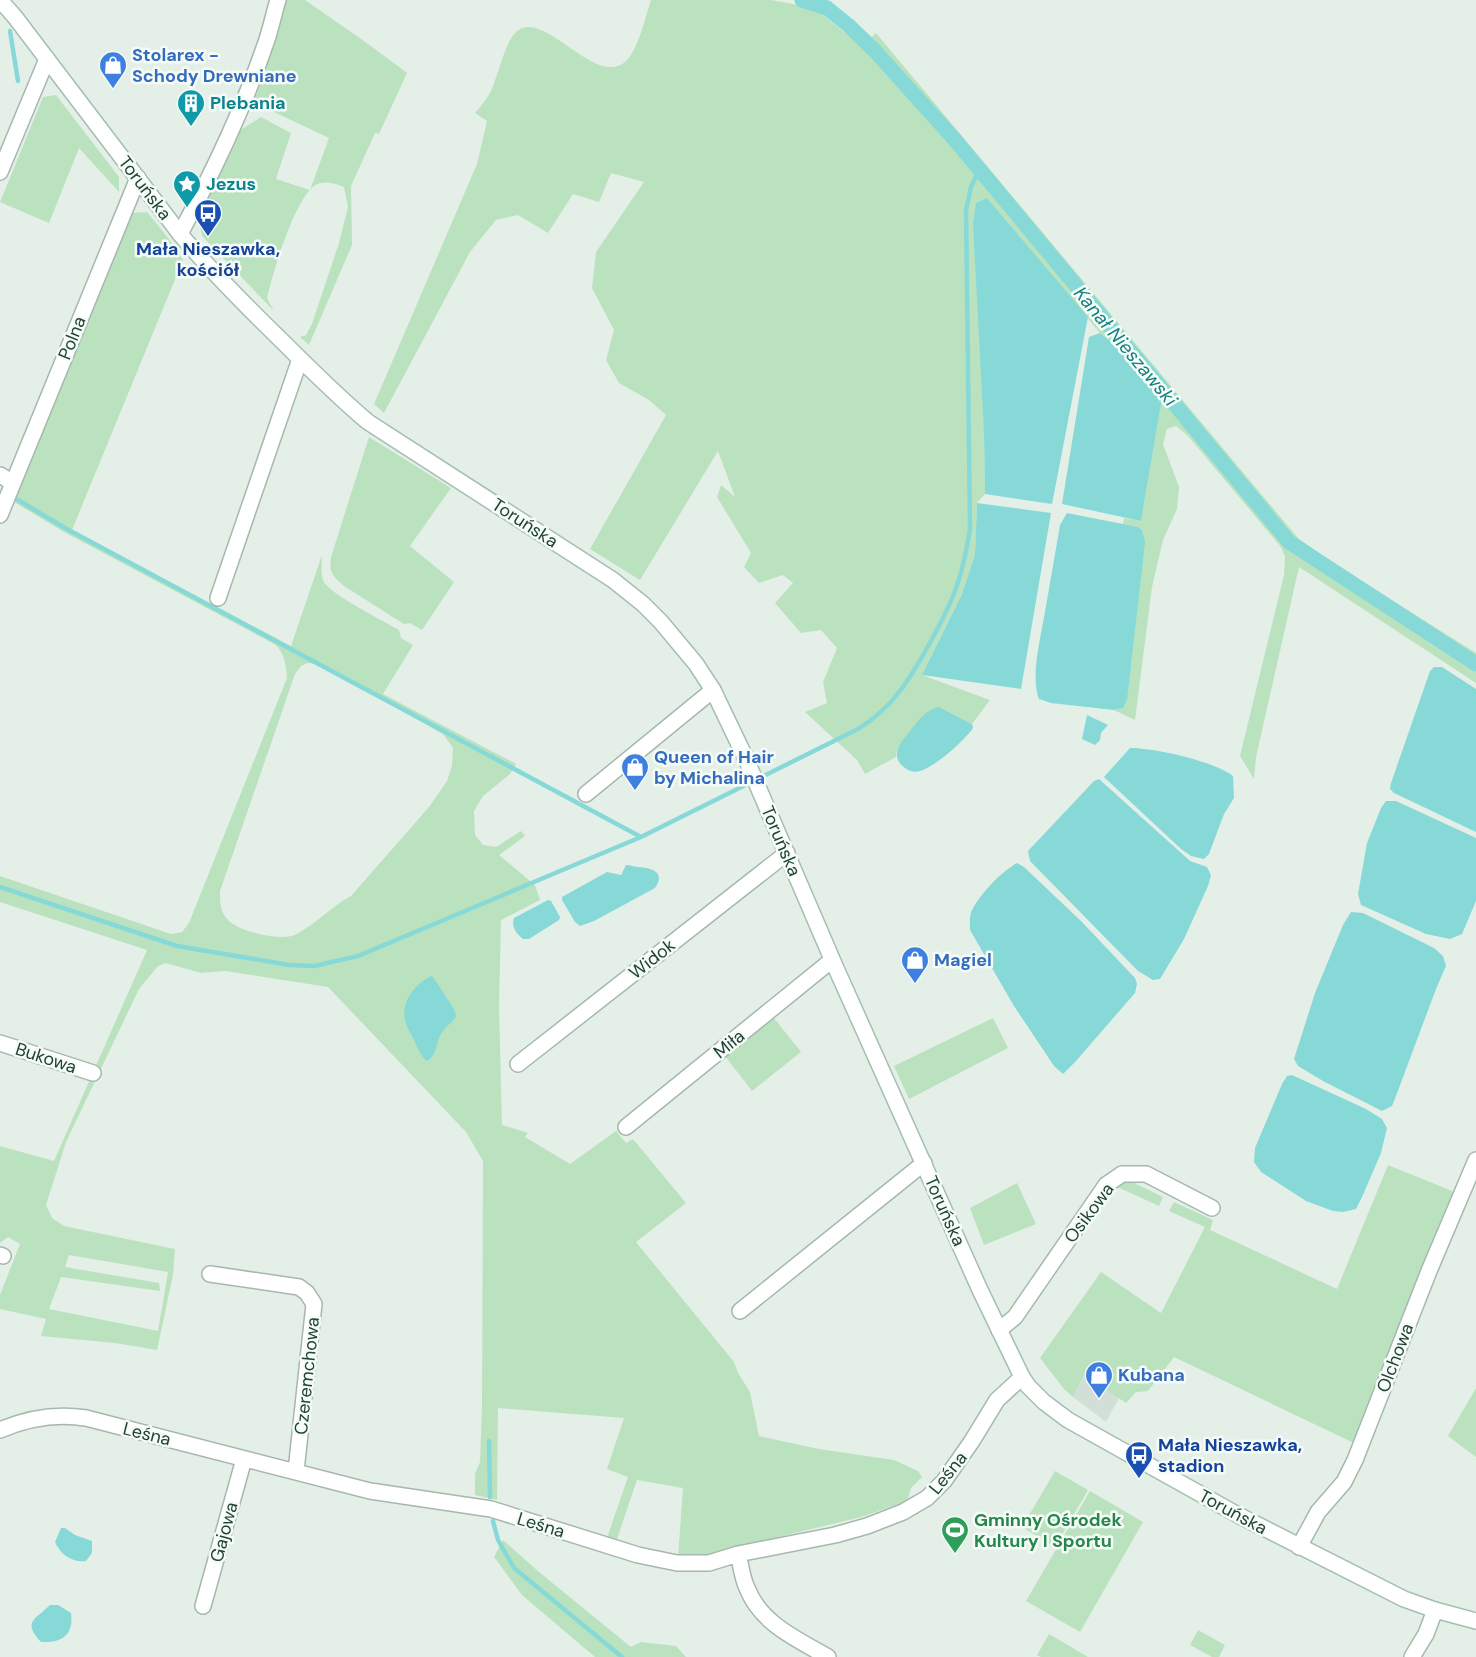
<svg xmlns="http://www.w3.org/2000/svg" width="1476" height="1657" viewBox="0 0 1476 1657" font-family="'DM Sans',sans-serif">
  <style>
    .built { fill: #d2dfd7 }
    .green { fill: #bbe2bf; fill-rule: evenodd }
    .water { fill: #87d9d8 }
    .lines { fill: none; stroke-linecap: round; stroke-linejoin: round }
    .stream { stroke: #87d9d8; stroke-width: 4.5 }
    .canal { stroke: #87d9d8; stroke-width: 15 }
    .street-casing { stroke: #a6b8ae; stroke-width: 18 }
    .secondary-casing { stroke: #a4bfb1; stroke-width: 18 }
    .street { stroke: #fff; stroke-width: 15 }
    .secondary { stroke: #fff; stroke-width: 15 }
    .labels { text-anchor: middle; stroke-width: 5; stroke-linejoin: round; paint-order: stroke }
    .shop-label { font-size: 18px; font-weight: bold; fill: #366cbe; stroke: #f5fbf7; text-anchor: start }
    .culture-label { font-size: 18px; font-weight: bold; fill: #0d838f; stroke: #f5fbf7; text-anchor: start }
    .street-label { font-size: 18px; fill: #214334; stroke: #f5fbf7 }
    .transit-label { font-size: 18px; font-weight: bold; fill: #164399; stroke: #f5fbf7 }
    .leisure-label { font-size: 18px; font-weight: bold; fill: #27864d; stroke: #f5fbf7; text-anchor: start }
    .water-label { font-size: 19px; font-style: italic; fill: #148080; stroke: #f5fbf7 }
  </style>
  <rect width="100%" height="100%" fill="#e4efe8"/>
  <!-- built -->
  <path class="built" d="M1084,1375l35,23 -13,24 -33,-25z"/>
  <!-- green -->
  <path class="green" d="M282,0h23l59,41 43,32 -28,61 -4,-1 -24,53 1,59 -43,100 -9,-8 6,-2 6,-11 27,-81 9,-36 -4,-20c-10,-4 -21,-7 -30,-1 -20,15 -41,86 -47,112l7,13 -72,-75 -4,-22 41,-83 22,-14 30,16 -15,46 34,11 19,-52 -78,-37 18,-44z
    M651,0h120l44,8 47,39 14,-14 422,505 32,23 146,92v30l-177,-116 -43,190 -2,22 -14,-23 44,-181 1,-18 -4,-10 -93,-111 -12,-10 -9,3 -4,15 16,43 -2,22 -14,31 -11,47 -17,133 -21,-10 9,-2 19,-178 -4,-3 -15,-3 1,-6 17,3 21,-122 -49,-56 -13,-10 -113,-135 -3,235 1,61 -8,9 -2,51 -13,40 -40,81 68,25 -18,24 -33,-17 -42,43 -1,7 -31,17 -8,-14 -52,-48 22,-9 -4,-21 14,-34 -16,-18 -20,3 -26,-30 18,-20 -10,-8 -24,8 -15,-16 7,-14 -34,-56 4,-12 14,12 -17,-46 -78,129 -50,-31 76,-134 -17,-15 -30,-17 -13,-23 8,-30 -22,-42 4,-36 48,-70 -33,-9 -12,29 -26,-8 -25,39 -30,-18 -22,5 -26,32 -86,161 -10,-9 103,-240 10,-43 -12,-8c6,-7 12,-14 16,-22 7,-15 14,-50 26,-60 28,-23 80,60 110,29 12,-13 18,-42 24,-60z
    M56,95l63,82v15l-40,-44 -30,75 -49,-21 43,-105z
    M147,212l22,27 14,21 -111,270 219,116 31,-91c0,8 -2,20 2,27 9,14 58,38 75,48l2,8 12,7 -30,49 133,70 -6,10 -27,22 -9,15 1,24 8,10 13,2 25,-16 4,5 -26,19 36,30 5,15 -39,20 -2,86 3,119 26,8 -3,4 45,27 46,-33 10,12 7,-4 53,64 -50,39 98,120 4,11 12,19 9,44 60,13 75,11 24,11 4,6 -11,11 -4,13 -46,16 -152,37 -31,4 5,-70 -46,-8 -21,62 -9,-4 21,-61 -21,-8 17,-51 -126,-10 -1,92 -22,-5v-21l5,-12 2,-56 1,-245 -17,-29 -138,-145 -103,-16 -24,2 -35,-10 -8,3 -19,23 -73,153 -20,63 6,13 12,8 111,23 -2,26 -16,75 -42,-7 -74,-7 5,-17 -46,-10v-14l20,-51 -12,-7 -8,6v-97l54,15 93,-211 -147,-48v-26l171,58 11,-2 7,-9 98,-245c-1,-12 -2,-23 -11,-33l-212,-113 -50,-30 117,-289zM308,663l8,1 13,6 114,64 10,14 -1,17 -5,16 -18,26 -78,89c-19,10 -34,27 -54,38 -14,8 -58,-2 -69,-14 -8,-8 -8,-18 -8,-29l75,-217 6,-8zM69,1255l99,17 -10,59 -109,-22 12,-32 99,14 -1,-8 -94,-16z
    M369,437l82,51 -41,58 44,36 -32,48 -12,-7 -6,1 -60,-38c-12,-10 -15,-14 -13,-29z
    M774,1018l27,34 -49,39 -27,-35z
    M993,1018l15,30 -99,51 -15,-33z
    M1388,1165l69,28 -99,252 -184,-88 -26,34 -12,1 -10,11 -42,-28 -11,22 -9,-8 -24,-31 61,-86 60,41 44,-86 -36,-16 5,-9 39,18 -3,10 127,59z
    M1124,1178l39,19 -4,9 -46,-21z
    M1017,1183l19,41 -52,21 -14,-37z
    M1476,1388v69l-28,-21z
    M1055,1471l33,19 -33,57 -33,-20z
    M1090,1491l53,31 -63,110 -54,-31z
    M503,1540l36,32 92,75 10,-5 35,4 10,11h-91l-73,-62 -28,-38z
    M1198,1630l27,15 -6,12h-7l-22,-12z
    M1049,1634l39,23h-47l-4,-2z"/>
  <!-- water -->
  <path class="water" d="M987,198l101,119 -36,187 -67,-10 -1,-61 -11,-210 3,-20z
    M1100,333l13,10 49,56 -21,122 -79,-17 27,-167z
    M977,503l74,10 -30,176 -99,-14 40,-81 13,-40z
    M1067,513l71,14 4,3 3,12 -18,158 -4,8 -9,2 -63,-7 -12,-4c-9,-24 2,-62 6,-87 5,-29 10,-58 15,-87z
    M1434,667h8l34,22v143l-82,-39 -4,-4 1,-6 39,-112z
    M939,707l33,17 1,4c-9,13 -38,39 -53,43 -6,2 -11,0 -15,-3 -18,-13 -2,-28 8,-41 9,-10 13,-17 26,-20z
    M1087,715l21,10 -7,8 -1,7 -5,5 -13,-6z
    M1130,748c24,0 84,13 103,28l1,22 -10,16 -15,40 -5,5 -13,-3 -10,-7 -77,-72z
    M1099,779l91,82 17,6 4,8 -3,11 -24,53 -24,40 -7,1 -15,-9 -108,-110 -2,-10 66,-70z
    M1386,801h10l80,37v63l-14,33 -12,5 -24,-5 -65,-29 -3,-11 9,-51 14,-35z
    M1017,863l7,4 58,55 53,56 2,6 -2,9 -59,68 -13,13 -9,-8 -40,-60 -44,-76c0,-7 -1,-14 2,-20 9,-17 29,-38 45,-47z
    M626,865c5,0 8,2 12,2 14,1 28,5 17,21l-61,33 -14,5 -5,-4 -13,-22v-3l45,-25 14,3z
    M548,900l3,1 9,16 -1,3 -30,19h-6c-7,-5 -12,-13 -9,-21z
    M1351,912l12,1 71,35 9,8 3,10 -10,23 -40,107 -4,10 -10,5 -59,-30 -25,-15 -4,-7 21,-66 28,-68z
    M431,976l3,2 21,33 1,6c-5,7 -13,11 -16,19 -5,10 -3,20 -14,25 -6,-7 -9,-14 -13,-23 -3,-6 -7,-12 -8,-18 -4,-19 10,-36 26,-44z
    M1292,1075l74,34 16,10 5,9 -6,25 -19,44 -6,12 -13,3 -10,-1 -27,-10 -45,-29 -7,-10 1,-14 27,-64 5,-8z
    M61,1528h4l10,7 17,6v12l-6,8c-14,2 -26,-7 -31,-19z
    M50,1605h8l13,8c3,23 -10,30 -30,29 -19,-21 -6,-22 9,-37z"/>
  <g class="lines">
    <!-- stream -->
    <path class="stream" d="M10,31l8,50
      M18,500l47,28 576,309
      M0,887l177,59 112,19 25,1 44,-10 283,-119 217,-108c36,-22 53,-52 73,-88 10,-19 21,-38 27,-59 6,-17 9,-35 12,-53l-4,-319 5,-23 8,-17
      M489,1441l1,56
      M493,1521l5,19 16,28 108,89"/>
    <!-- canal -->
    <path class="canal" d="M802,0l25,8 21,17 27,26 80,89 334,402 187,122"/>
    <!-- street casing -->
    <g class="street-casing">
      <path id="street" d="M0,172l47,-113
        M180,234c32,-60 62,-122 84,-186 6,-15 9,-32 14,-48
        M0,475l13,8
        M0,515l138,-337
        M218,598l82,-239
        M586,794l127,-104
        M0,1043l93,30
        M518,1064l269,-211
        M626,1127l206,-167
        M0,1255l3,1
        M210,1274l89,13 8,6 7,11 -18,167
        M740,1311l184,-148
        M999,1330l16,-13 91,-132 16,-11h24l66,34
        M0,1430c28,-12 55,-17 86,-12l284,73 121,18 147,46 39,8h32l29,-9 97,-19 32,-9 36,-14 24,-14 17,-17 28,-40 25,-41 25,-23
        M1299,1547l19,-35 26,-30 11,-22 74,-189 47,-111
        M738,1554c3,11 4,24 9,34 14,36 50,51 81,69
        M203,1606l41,-147
        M1412,1657l14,-23 9,-24"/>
    </g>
    <!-- secondary casing -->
    <g class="secondary-casing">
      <path id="secondary" d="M0,0l15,17 165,217c32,38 66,72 101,106 28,28 56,56 87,82l245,158 30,24 18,18 35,42 17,26 33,69 89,207 145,324 42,87 6,9 16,16 24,18 170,95 166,84 31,11 41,11"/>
    </g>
    <!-- street -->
    <use href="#street" class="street"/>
    <!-- secondary -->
    <use href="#secondary" class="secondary"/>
  </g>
  <!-- icons -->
  <defs>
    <g id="shop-pin" transform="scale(1.4375)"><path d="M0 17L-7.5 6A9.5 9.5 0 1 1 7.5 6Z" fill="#3f7fe0" stroke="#f5fbf7"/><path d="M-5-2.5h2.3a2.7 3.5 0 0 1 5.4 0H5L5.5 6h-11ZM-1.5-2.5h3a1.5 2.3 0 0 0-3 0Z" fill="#fff"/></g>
    <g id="building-pin" transform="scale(1.4375)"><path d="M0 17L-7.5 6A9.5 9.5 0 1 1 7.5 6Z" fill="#0f9aa8" stroke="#f5fbf7"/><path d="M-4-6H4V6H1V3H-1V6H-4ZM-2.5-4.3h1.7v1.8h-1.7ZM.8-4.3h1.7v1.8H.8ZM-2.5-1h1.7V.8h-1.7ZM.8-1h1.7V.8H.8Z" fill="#fff"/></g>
    <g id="sight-pin" transform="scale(1.4375)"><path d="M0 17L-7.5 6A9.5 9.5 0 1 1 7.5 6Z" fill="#0f9aa8" stroke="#f5fbf7"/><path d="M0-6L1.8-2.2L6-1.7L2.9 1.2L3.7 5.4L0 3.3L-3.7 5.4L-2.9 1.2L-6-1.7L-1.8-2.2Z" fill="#fff"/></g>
    <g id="bus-pin" transform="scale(1.4375)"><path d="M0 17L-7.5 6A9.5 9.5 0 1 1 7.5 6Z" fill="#1a4fb4" stroke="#f5fbf7"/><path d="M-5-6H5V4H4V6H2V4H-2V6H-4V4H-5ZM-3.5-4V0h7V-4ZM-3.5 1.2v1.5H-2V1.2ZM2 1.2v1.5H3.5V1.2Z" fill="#fff"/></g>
    <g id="stadium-pin" transform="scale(1.4375)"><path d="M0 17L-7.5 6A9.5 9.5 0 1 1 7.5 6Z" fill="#2e9e5b" stroke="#f5fbf7"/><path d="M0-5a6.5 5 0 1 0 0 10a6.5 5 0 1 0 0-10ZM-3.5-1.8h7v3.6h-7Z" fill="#fff"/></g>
  </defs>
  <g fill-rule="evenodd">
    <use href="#shop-pin" x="113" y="65"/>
    <use href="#building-pin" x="191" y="103"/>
    <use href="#sight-pin" x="187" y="184"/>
    <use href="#bus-pin" x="208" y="213"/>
    <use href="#shop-pin" x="635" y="767"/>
    <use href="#shop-pin" x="915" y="960"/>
    <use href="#shop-pin" x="1099" y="1375"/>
    <use href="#bus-pin" x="1139" y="1455"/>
    <use href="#stadium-pin" x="955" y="1530"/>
  </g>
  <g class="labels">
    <!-- shop labels -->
    <g class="shop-label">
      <text x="132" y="61">Stolarex -<tspan x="132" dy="21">Schody Drewniane</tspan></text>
      <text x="654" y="763">Queen of Hair<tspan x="654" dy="21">by Michalina</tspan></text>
      <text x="934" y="966">Magiel</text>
      <text x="1118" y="1381">Kubana</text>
    </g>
    <!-- culture labels -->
    <g class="culture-label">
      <text x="210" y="109">Plebania</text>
      <text x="206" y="190">Jezus</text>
    </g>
    <!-- street labels -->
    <g class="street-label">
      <text transform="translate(145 188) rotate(53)" y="6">Toruńska</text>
      <text transform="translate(72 338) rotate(-68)" y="6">Polna</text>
      <text transform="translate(525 523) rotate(33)" y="6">Toruńska</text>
      <text transform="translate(781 841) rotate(67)" y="6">Toruńska</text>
      <text transform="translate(652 959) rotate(-38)" y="6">Widok</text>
      <text transform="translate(729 1044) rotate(-39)" y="6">Miła</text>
      <text transform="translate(46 1058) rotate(18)" y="6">Bukowa</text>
      <text transform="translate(945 1211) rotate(66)" y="6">Toruńska</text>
      <text transform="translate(1089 1213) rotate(-53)" y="6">Osikowa</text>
      <text transform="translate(1395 1358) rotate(-69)" y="6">Olchowa</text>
      <text transform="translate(307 1376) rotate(-84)" y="6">Czeremchowa</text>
      <text transform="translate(147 1434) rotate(14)" y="6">Leśna</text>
      <text transform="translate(948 1473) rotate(-51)" y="6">Leśna</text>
      <text transform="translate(1233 1512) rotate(28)" y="6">Toruńska</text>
      <text transform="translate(541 1525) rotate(17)" y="6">Leśna</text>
      <text transform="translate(224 1532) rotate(-75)" y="6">Gajowa</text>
    </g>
    <!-- transit labels -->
    <g class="transit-label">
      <text x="208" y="255">Mała Nieszawka,<tspan x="208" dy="21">kościół</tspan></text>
      <text x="1158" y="1451" text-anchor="start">Mała Nieszawka,<tspan x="1158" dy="21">stadion</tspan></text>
    </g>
    <!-- leisure labels -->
    <g class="leisure-label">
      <text x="974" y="1526">Gminny Ośrodek<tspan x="974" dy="21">Kultury I Sportu</tspan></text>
    </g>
    <!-- water labels -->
    <g class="water-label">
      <text transform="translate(1126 346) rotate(50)" y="7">Kanał Nieszawski</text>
    </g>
  </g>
</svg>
